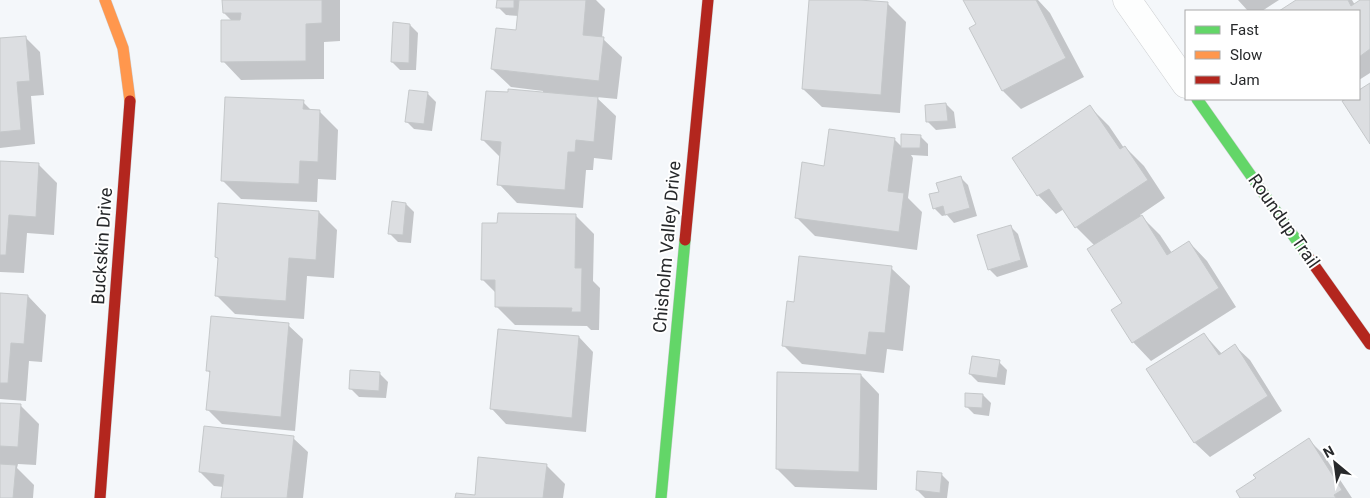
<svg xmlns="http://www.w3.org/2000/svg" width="1370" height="498" viewBox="0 0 1370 498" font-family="Roboto,sans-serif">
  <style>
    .shadow { fill: #0003 }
    .building { fill: #dcdee1; stroke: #c5c8ca }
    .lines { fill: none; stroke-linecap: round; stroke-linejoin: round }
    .street-casing { stroke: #cdcfd1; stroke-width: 29 }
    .fast-casing { stroke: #cdcfd1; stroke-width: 12 }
    .slow-casing { stroke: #cdcfd1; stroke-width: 12 }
    .jam-casing { stroke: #cdcfd1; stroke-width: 12 }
    .street { stroke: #fdfefe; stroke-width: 28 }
    .fast { stroke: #63d668; stroke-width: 11 }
    .slow { stroke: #ff974d; stroke-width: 11 }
    .jam { stroke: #b3261e; stroke-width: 11 }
    .labels { text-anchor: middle; stroke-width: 4; stroke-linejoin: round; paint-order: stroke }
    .street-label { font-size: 18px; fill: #27292b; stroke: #fff }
  </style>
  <rect width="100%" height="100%" fill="#f4f7fa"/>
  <!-- shadow -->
  <path class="shadow" d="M224,0h116v41l-16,1v37l-83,1 -18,-19 9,-40 -8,-8z
    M498,0h98l9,9 -3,29 20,19 -5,42 -21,-2 20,19 -4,44 -18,-2 -1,12h-7l-3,38 -66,-5 -18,-19 2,-26 -19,-19 61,-46v-2l-32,-4 -19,-18 25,-38 2,-15 -13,-1 -8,-8z
    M810,0h32l45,3 19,19 -6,91 -78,-6 -19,-18z
    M965,0h73l12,13 34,64 -63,32 -18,-18 -26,-67z
    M1238,0h41l-17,11h-14z
    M1299,0h53l3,5 8,-5h7v73l-11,7v-69h-78z
    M410,25l8,8 -2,37h-16l-8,-8z
    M25,37l15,15 4,43 -13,1 4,48 -35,4v-109z
    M428,94l8,8 -4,29 -18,-2 -8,-8z
    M303,102l9,9h7l19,19 -2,50 -18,-1 -1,23 -76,-3 -19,-19z
    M946,104l8,8 2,16 -20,2 -8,-8z
    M1090,107l19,19 15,22 1,-1 19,19 21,32 -25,17 20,20 12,18 17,-11 18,19 29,46 -85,54 -18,-19 -9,-38 -29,-58 -19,-19 -12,-18 -8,5 -18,-19z
    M920,136l8,8v12l-17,-1 2,3 -5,40 14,14 -5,38 -102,-14 -19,-19 29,-50 69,-28 8,8z
    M0,162l39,3 18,18 -3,52 -27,-2 -3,40 -24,-1z
    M960,177l8,8 9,31 -23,7 -7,-8 -5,1 -8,-8 6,-15z
    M406,204l8,8 -3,31 -13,-1 -8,-8z
    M319,212l18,18 -3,48 -27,-2 -3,43 -69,-5 -19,-19 3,-35 -3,-3z
    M576,216l18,18 -1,47 7,7 -1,42h-8l-4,-4 -72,-1 -19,-19v-13l-14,-14 17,-55z
    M1010,226l8,8 10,33 -31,10 -8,-8z
    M891,268l19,18 -7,65 -16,-2 -3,24 -82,-9 -19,-19 12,-42z
    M0,294l28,2 18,19 -4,47 -13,-1 -3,40 -26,-2z
    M288,325l15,14 -8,92 -73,-7 -14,-14 3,-36 -4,-4z
    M1204,334l18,20 13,-8 15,14 32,51 -72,46 -15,-14 -47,-73z
    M579,337l14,15 -7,80 -80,-8 -14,-15z
    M999,362l8,8 -2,15 -27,-3 -8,-8z
    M380,374l8,8 -2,16 -27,-1 -8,-8z
    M861,375l18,19 -2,96 -82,-3 -18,-18z
    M983,395l8,8 -2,13 -15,-2 -8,-8z
    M0,404l21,2 18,18 -3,41 -18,-1 -1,4 17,17 -1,13h-33z
    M293,438l15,14 -5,46h-81l2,-11 -10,-1 -14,-14z
    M1309,440l14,14 29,44h-110l15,-20z
    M546,465l19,19 -2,14h-106l19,-2z
    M941,474l8,8 -2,16h-22l-8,-8z"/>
  <!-- building -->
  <path class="building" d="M222,0h100v23l-16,1v37l-85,1v-42h19l1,-7h-18z
    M497,0h17v8h-18z
    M519,0h67l-3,35 21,2 -5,44 -108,-12 5,-41 20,2z
    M809,0h50l29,2 -7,93 -79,-6z
    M963,0h73l30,58 -64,33 -33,-63 7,-4z
    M1296,0h52l3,6 9,-6h10v49l-11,8v-46h-80z
    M393,22l17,2 -1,39 -18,-1z
    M26,36l4,45 -13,1 4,48 -21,2v-94z
    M1370,83v61l-28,-43 4,-2h13v-9z
    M508,89l90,8 -4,45 -18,-2 -1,12h-7l-3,38 -68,-5 4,-43 -20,-2 5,-49 22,1z
    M409,90l19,2 -4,32 -19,-2z
    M225,97l79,3 -1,9 17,1 -2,52 -18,-1 -1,23 -78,-3z
    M946,103l2,18 -22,1 -1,-17z
    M1090,105l30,44 5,-3 23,34 -73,48 -26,-39 -12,7 -25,-38z
    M829,129l66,9 -7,53 16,2 -5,39 -104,-14 7,-56 22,4z
    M901,134l20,1 -1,13h-19z
    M0,161l39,2 -3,54 -27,-2 -3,40h-6z
    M961,176l9,32 -25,7 -2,-9 -10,3 -4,-15 10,-2 -3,-9z
    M392,201l14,2 -3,32 -15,-1z
    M218,203l101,8 -3,49 -27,-2 -3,43 -71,-5 3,-38 -3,-1z
    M498,213l78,1 -1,54h7l-1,44h-10l1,-4 -77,-1v-27h-14l1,-57h15z
    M1142,215l25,40 22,-14 30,47 -87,55 -21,-33 11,-7 -35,-54z
    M1011,225l10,35 -33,10 -11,-35z
    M799,256l93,10 -7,67 -16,-1 -3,23 -84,-9 5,-45 7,1z
    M0,293l28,2 -4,49 -13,-1 -3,40h-8z
    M211,316l78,7 -8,94 -75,-7 4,-39h-4z
    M498,329l81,7 -7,82 -82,-9z
    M1204,333l15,22 16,-11 33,52 -74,47 -48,-74z
    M972,356l28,4 -3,18 -28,-4z
    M350,370l30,2 -1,19 -30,-2z
    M777,372l84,2 -2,98 -83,-3z
    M965,393l18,1 -1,14 -17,-1z
    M0,403l21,1 -3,43 -18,-1z
    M204,426l90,10 -7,62h-66l3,-23 -25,-3z
    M1309,438l33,52 -8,5 2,3h-96l-4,-7 20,-13 -3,-3z
    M478,457l69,7 -4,34h-88l1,-5 19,2z
    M0,464l16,1 -3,33h-13z
    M917,471l25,2 -2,20 -24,-3z"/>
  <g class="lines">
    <!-- street casing -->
    <g class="street-casing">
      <path id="street" d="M1127,0l59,84"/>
    </g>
    <!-- fast casing -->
    <g class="fast-casing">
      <path id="fast" d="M1197,99l112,159
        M661,498l24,-258"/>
    </g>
    <!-- slow casing -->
    <g class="slow-casing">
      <path id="slow" d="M105,0l18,48 7,53"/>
    </g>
    <!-- jam casing -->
    <g class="jam-casing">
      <path id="jam" d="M685,240l23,-240
        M1309,258l61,86
        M100,498l30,-397"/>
    </g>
    <!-- street -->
    <use href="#street" class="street"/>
    <!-- fast -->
    <use href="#fast" class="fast"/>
    <!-- slow -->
    <use href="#slow" class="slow"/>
    <!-- jam -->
    <use href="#jam" class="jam"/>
  </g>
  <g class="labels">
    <!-- street labels -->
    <g class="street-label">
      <text transform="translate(1284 221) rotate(55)" y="6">Roundup Trail</text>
      <text transform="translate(102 246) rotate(-86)" y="6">Buckskin Drive</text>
      <text transform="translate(667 247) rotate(-85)" y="6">Chisholm Valley Drive</text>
    </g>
  </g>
  <!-- legend -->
  <rect x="1185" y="10" width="175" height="90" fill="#ffffff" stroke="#a9a9aa"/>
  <rect x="1195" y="26" width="25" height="8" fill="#63d668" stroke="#a9a9aa"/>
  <text x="1230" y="35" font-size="15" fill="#27292b">Fast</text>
  <rect x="1195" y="51" width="25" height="8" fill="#ff974d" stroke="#a9a9aa"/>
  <text x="1230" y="60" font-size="15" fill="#27292b">Slow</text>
  <rect x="1195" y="76" width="25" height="8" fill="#b3261e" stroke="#a9a9aa"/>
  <text x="1230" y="85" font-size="15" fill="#27292b">Jam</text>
  <!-- north arrow -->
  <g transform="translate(1335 463) rotate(331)" stroke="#ffffff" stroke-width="4" paint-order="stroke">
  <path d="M0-4L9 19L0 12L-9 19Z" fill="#27292b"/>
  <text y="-8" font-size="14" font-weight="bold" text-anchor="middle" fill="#27292b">N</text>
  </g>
</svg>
